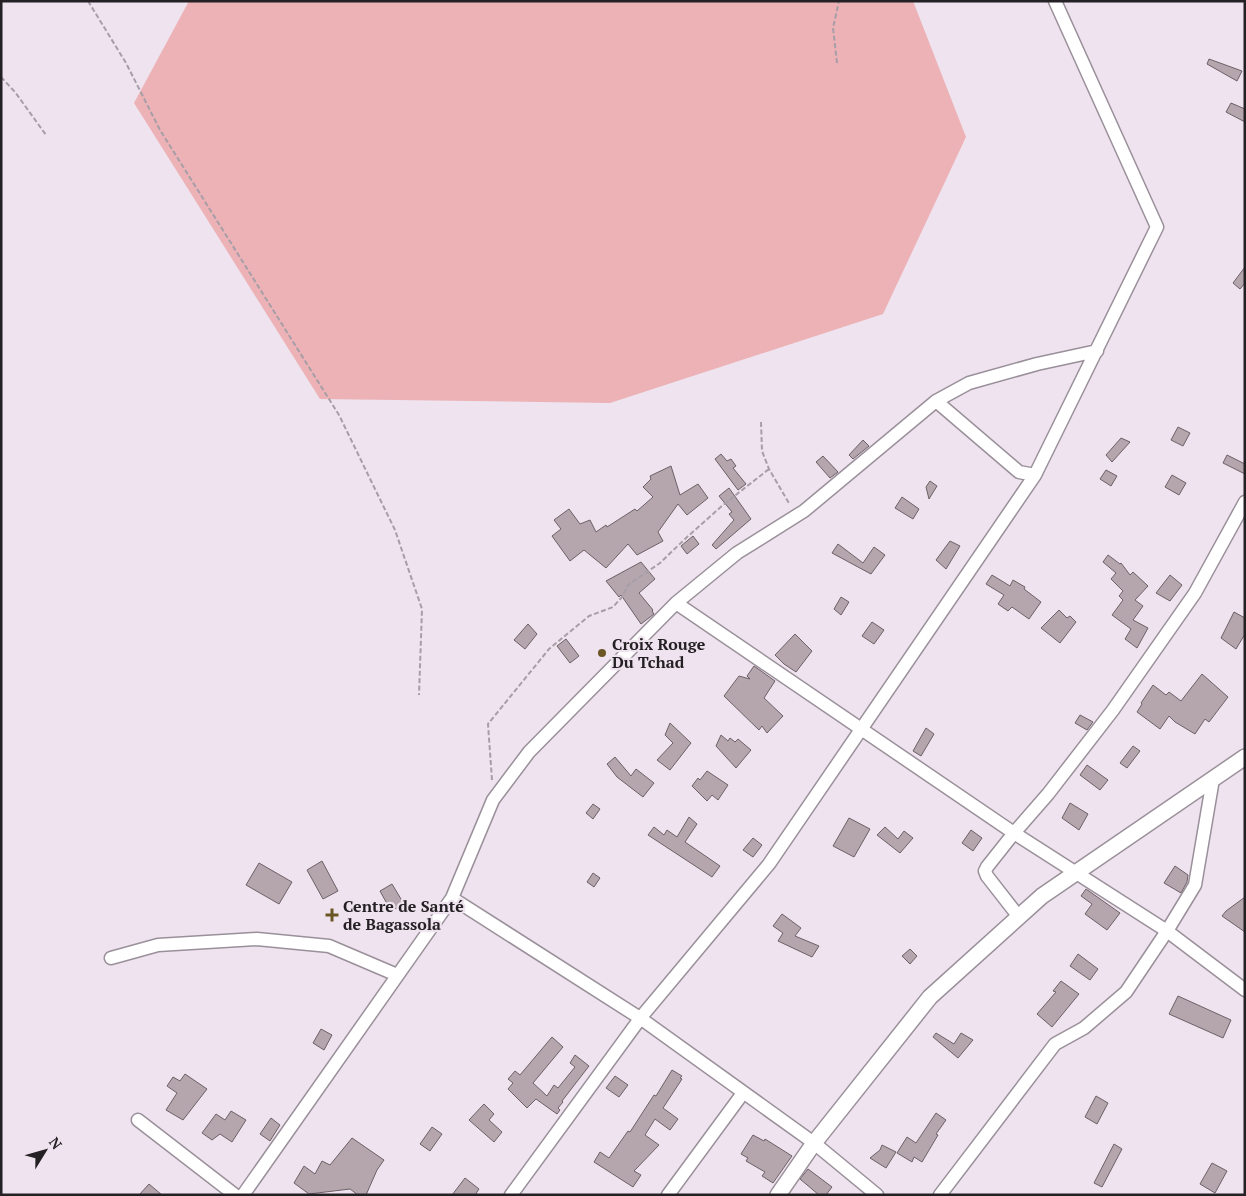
<svg xmlns="http://www.w3.org/2000/svg" width="1246" height="1196" viewBox="0 0 1246 1196" font-family="'PT Serif',serif">
  <style>
    .green { fill: #ecb2b6 }
    .building { fill: #b4a6ac; stroke: #6d6066 }
    .lines { fill: none; stroke-linecap: round; stroke-linejoin: round }
    .minor-casing { stroke: #9a909a; stroke-width: 15 }
    .major-casing { stroke: #9a909a; stroke-width: 18 }
    .path { stroke: #a79ea7; stroke-width: 2; stroke-dasharray: 5 2.5; stroke-linecap: butt }
    .minor { stroke: #fff; stroke-width: 12 }
    .major { stroke: #fff; stroke-width: 15 }
    .poi-dot { fill: #6a5524; stroke: #eee3ee; stroke-width: 2 }
    .labels { text-anchor: middle; stroke-width: 4.5; stroke-linejoin: round; paint-order: stroke }
    .poi-label { font-size: 16px; font-weight: bold; fill: #242024; stroke: #eee3ee; text-anchor: start }
  </style>
  <rect width="100%" height="100%" fill="#eee3ee"/>
  <!-- green -->
  <path class="green" d="M189,1h724l53,136 -83,177 -273,89 -290,-4 -186,-296z"/>
  <!-- building -->
  <path class="building" d="M1209,59l33,12 -5,10 -30,-17z
    M1231,103l14,6v13l-19,-10z
    M1245,267v16l-5,6 -7,-6z
    M1178,427l12,6 -7,13 -12,-6z
    M1121,438l9,4 -18,20 -6,-7z
    M863,440l6,6 -16,13 -4,-4z
    M721,454l6,7 4,-2 5,7 -3,2 13,16 -8,6 -23,-31z
    M1227,455l18,9v10l-22,-11z
    M823,456l15,16 -8,6 -14,-16z
    M671,466l9,29 18,-11 10,14 -21,17 -9,-11 -20,28 5,9 -26,14 -9,-11 -22,24 -22,-18 -14,11 -18,-25 9,-7 -7,-9 15,-11 11,15 10,-4 6,12 10,-7 1,2 28,-18 2,2 16,-14 -10,-10 8,-8 -1,-3z
    M1106,470l11,6 -6,10 -11,-7z
    M1172,475l14,8 -7,12 -14,-8z
    M930,481l7,5 -8,13 -3,-12z
    M729,488l22,31 -35,30 -4,-4 22,-25 -5,-6 3,-2 -13,-16z
    M902,497l17,12 -6,10 -18,-11z
    M693,536l6,8 -12,10 -6,-8z
    M950,541l10,5 -14,23 -10,-9z
    M838,544l25,19 11,-16 11,8 -14,19 -39,-21z
    M1108,555l12,9 1,-1 9,12 3,-3 15,14 -13,14 8,6 -10,14 15,8 -11,20 -12,-9 6,-10 -19,-14 11,-15 -4,-4 4,-5 -12,-12 5,-6 -13,-11z
    M641,562l14,17 -16,14 14,17 -1,1 2,3 -13,10 -20,-29 -2,2 -13,-16z
    M992,575l18,11 3,-6 12,7 -1,2 17,13 -12,17 -17,-12 -4,4 -10,-7 6,-9 -18,-11z
    M1170,575l12,10 -12,16 -14,-8z
    M841,597l8,5 -8,13 -7,-6z
    M1059,610l8,8 3,-2 6,6 -16,21 -19,-15z
    M1234,612l11,6v16l-9,15 -15,-11z
    M872,622l12,8 -10,14 -12,-8z
    M528,624l9,10 -12,15 -11,-9z
    M795,634l17,17 -16,21 -12,-8 -9,-9z
    M566,639l13,17 -9,7 -13,-17z
    M754,666l21,15 -11,17 19,18 -16,17 -5,-7 -3,4 -35,-34 15,-20 11,3 -3,-3z
    M1202,674l26,23 -19,25 -4,-3 -10,15 -20,-12 -6,-6 -9,13 -23,-17 5,-8 -1,-1 12,-18 13,10 3,-3 12,9z
    M1080,715l13,7 -6,8 -12,-7z
    M670,723l21,20 -21,27 -13,-10 16,-17 -8,-8z
    M926,728l8,6 -13,22 -8,-5z
    M721,735l7,6 2,-3 5,4 3,-3 13,11 -15,18 -20,-22z
    M1133,746l7,5 -13,17 -7,-5z
    M615,757l16,19 5,-7 18,14 -11,14 -26,-20 -10,-13z
    M1087,765l21,15 -8,10 -20,-15z
    M707,771l21,14 -10,15 -6,-5 -5,6 -15,-15 6,-8 2,2z
    M1070,803l18,11 -9,16 -17,-12z
    M593,804l7,5 -7,10 -7,-6z
    M689,817l8,7 -12,18 35,24 -8,11 -64,-42 6,-8 10,8 3,-5 10,7z
    M849,818l21,11 -16,28 -21,-11z
    M885,827l13,12 6,-8 9,7 -13,15 -23,-18z
    M971,830l11,8 -9,13 -11,-8z
    M753,838l9,7 -9,12 -10,-7z
    M322,861l16,30 -15,8 -16,-29z
    M259,863l33,19 -13,22 -33,-19z
    M1175,866l13,9 -1,7 -6,11 -17,-10z
    M593,873l7,5 -6,9 -7,-5z
    M392,884l12,20 -13,7 -11,-20z
    M1086,889l34,24 -13,17 -22,-16 7,-10 -11,-8z
    M1245,897v35l-23,-16 4,-5z
    M782,914l19,14 -6,8 24,10 -7,11 -34,-16 5,-8 -10,-7z
    M910,949l7,7 -7,8 -8,-8z
    M1078,954l20,15 -8,11 -20,-14z
    M1061,981l18,13 -27,33 -15,-13 19,-22 -3,-1z
    M1178,996l53,24 -8,18 -54,-24z
    M321,1029l11,6 -8,15 -11,-7z
    M936,1033l18,11 7,-11 12,7 -15,18 -25,-21z
    M552,1037l11,10 -30,36 14,13 7,-11 4,3 17,-21 -5,-4 5,-8 14,11 -27,35 1,1 -5,6 2,2 -3,4 -21,-15 -9,9 -19,-19 5,-6 -5,-4 7,-8 5,4z
    M672,1070l10,6 -2,2 2,1 -19,29 15,11 -8,11 -15,-11 -10,16 14,10 -25,26 7,4 -8,12 -39,-25 6,-10 9,6 19,-27 2,1 24,-37 2,1z
    M185,1074l22,15 -24,31 -17,-10 11,-17 -10,-7 6,-9 7,4z
    M615,1076l13,9 -9,12 -13,-9z
    M1096,1096l12,7 -11,21 -12,-7z
    M484,1104l10,10 -5,6 13,12 -8,10 -25,-22z
    M231,1111l15,9 -14,22 -12,-8 -8,6 -10,-7 14,-19 9,6z
    M936,1113l10,7 -10,14 2,1 -16,27 -8,-5 -2,5 -15,-9 10,-16 9,6z
    M271,1118l9,7 -10,16 -10,-7z
    M432,1127l10,7 -12,17 -10,-7z
    M753,1135l11,6 1,-2 27,17 -19,27 -11,-7 3,-4 -19,-11 2,-3 -7,-4z
    M352,1138l32,22 -7,10 -11,25h-8l-8,-6 -41,5 -15,-11 10,-17 11,8 7,-13 8,4z
    M1114,1144l8,5 -20,38 -8,-4z
    M882,1145l14,7 -10,16 -16,-10 10,-8z
    M1212,1163l15,8 -12,22 -15,-9z
    M808,1169l24,18 -6,8h-7l-19,-16z
    M465,1178l14,11 -4,6h-23z
    M149,1184l13,11h-23z"/>
  <g class="lines">
    <!-- minor casing -->
    <g class="minor-casing">
      <path id="minor" d="M936,401l83,71 16,3
        M676,603l338,230 153,98 78,59
        M452,898l188,120 174,125 63,52
        M1019,917l-32,-41 -2,-5 2,-4 27,-34 34,-39 65,-84 82,-117 50,-91
        M111,958l47,-13 99,-6 72,7 68,29
        M138,1120l97,75
        M243,1195l209,-297 41,-98 36,-48 147,-149 61,-50 67,-42 132,-110 33,-18 68,-19 60,-13
        M511,1195l131,-179 127,-152 266,-389 122,-248 -102,-226
        M668,1195l75,-102
        M940,1195l115,-151 29,-16 42,-36 41,-61 28,-46 18,-106"/>
    </g>
    <!-- major casing -->
    <g class="major-casing">
      <path id="major" d="M778,1195l36,-52 116,-146 112,-101 203,-139"/>
    </g>
    <!-- path -->
    <path class="path" d="M88,1l38,62 34,67 179,285 56,115 27,79 -3,86
      M837,63l-4,-35 6,-27
      M1,77l14,15 31,43
      M761,422l1,29 7,18 21,36
      M492,780l-4,-56 61,-75 40,-33 24,-9 9,-10 6,-12 32,-22 26,-25 37,-33 46,-36"/>
    <!-- minor -->
    <use href="#minor" class="minor"/>
    <!-- major -->
    <use href="#major" class="major"/>
  </g>
  <!-- markers -->
  <g class="poi-dot">
    <circle cx="602" cy="653" r="5"/>
    <path d="M329.5 907.5h5v5h5v5h-5v5h-5v-5h-5v-5h5z"/>
  </g>
  <g class="labels">
    <!-- poi labels -->
    <g class="poi-label">
      <text x="612" y="650">Croix Rouge<tspan x="612" dy="18">Du Tchad</tspan></text>
      <text x="343" y="912">Centre de Santé<tspan x="343" dy="18">de Bagassola</tspan></text>
    </g>
  </g>
  <!-- border -->
  <rect width="1246" height="1196" fill="none" stroke="#242024" stroke-width="5"/>
  <!-- north arrow -->
  <g transform="translate(45 1151) rotate(53)" stroke="#eee3ee" stroke-width="4" paint-order="stroke">
  <path d="M0-4L9 19L0 12L-9 19Z" fill="#242024"/>
  <text y="-8" font-size="14" font-weight="bold" text-anchor="middle" fill="#242024">N</text>
  </g>
</svg>
